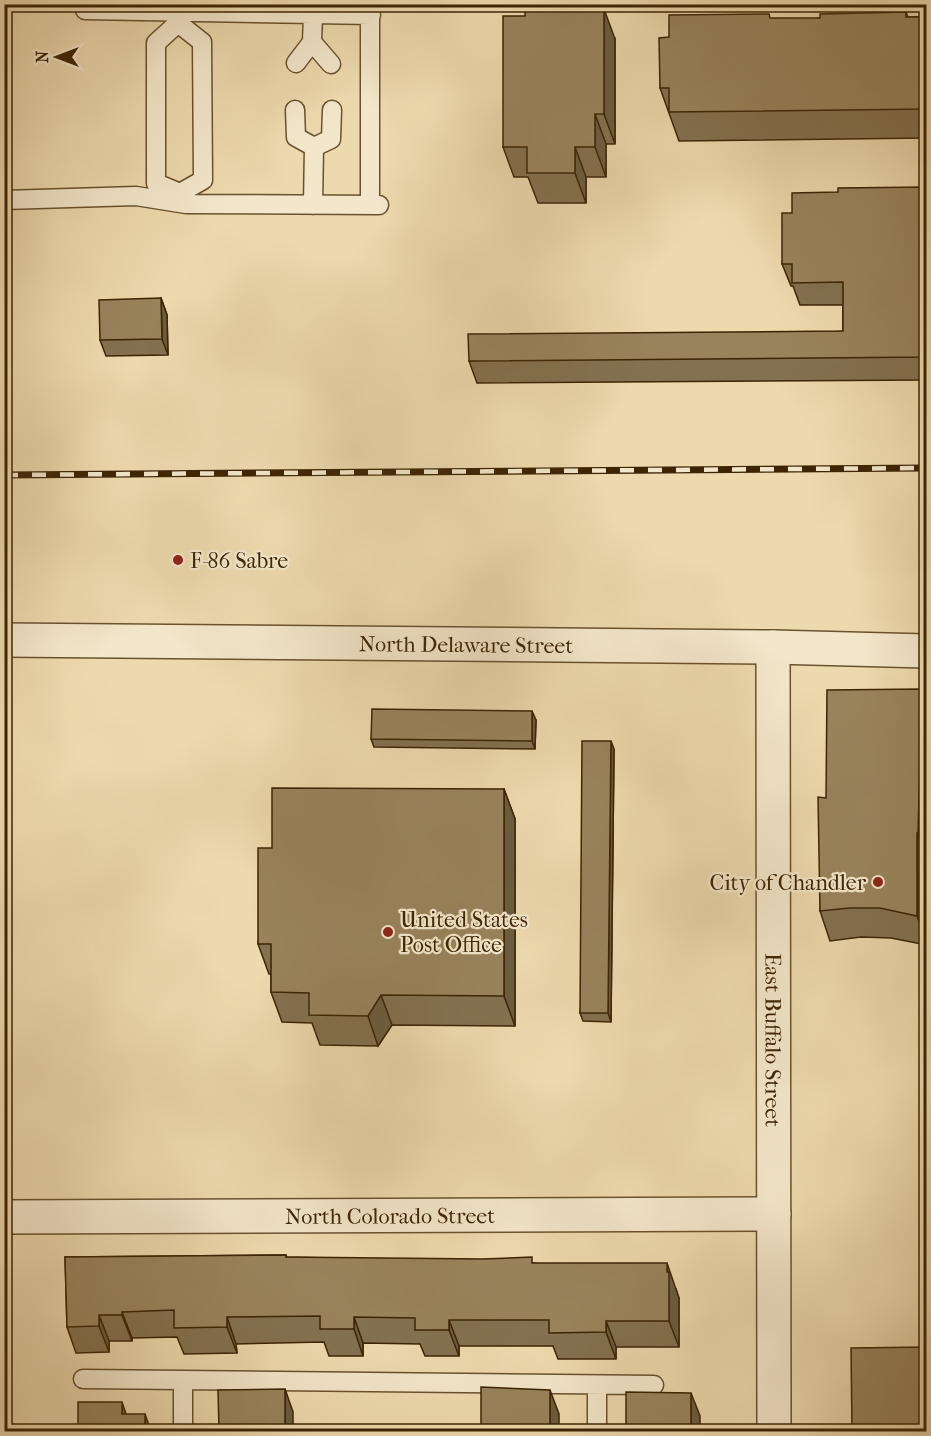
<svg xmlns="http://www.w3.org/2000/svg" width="931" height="1436" viewBox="0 0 931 1436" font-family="'IM FELL French Canon',serif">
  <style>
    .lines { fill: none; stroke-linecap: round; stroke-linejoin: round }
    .service-casing { stroke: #69522e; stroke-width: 21 }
    .minor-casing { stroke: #69522e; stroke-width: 36 }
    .service { stroke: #f3e6ca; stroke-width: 18 }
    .minor { stroke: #f3e6ca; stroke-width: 33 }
    .rail-casing { stroke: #3d2504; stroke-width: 7 }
    .rail { stroke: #f3e6ca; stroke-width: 4.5; stroke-dasharray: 14; stroke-linecap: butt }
    .wall { fill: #83714f; stroke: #3d2504; stroke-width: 1.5 }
    .shaded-wall { fill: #6a5c40; stroke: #3d2504; stroke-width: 1.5 }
    .building { fill: #98835c; stroke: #3d2504; stroke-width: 1.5 }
    .poi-dot { fill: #8f2418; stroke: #f3e6ca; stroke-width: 2 }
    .labels { text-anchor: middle; stroke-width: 4.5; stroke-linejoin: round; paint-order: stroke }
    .poi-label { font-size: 22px; fill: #3d2504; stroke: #f3e6ca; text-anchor: start }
    .street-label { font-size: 22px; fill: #3d2504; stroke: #f3e6ca }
  </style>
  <rect width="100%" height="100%" fill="#ecd9ad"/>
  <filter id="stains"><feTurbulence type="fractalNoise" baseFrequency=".00333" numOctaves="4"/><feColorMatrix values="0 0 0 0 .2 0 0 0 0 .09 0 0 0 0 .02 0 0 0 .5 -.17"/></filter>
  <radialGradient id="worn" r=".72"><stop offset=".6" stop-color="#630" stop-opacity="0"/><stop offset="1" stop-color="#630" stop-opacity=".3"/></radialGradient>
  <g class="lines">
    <!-- service casing -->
    <g class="service-casing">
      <path id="service" d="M85,10l286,5
        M178,12v11l-22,20v140l24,10 23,-13 -1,-138 -24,-19
        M312,42l19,22
        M296,63l16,-21 1,-27
        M295,110l1,27 18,10
        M314,147l17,-8 1,-29
        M4,200l132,-4 50,8 193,1
        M313,205l1,-58
        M370,205v-201
        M83,1379l571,6
        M183,1432v-51
        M597,1432v-47"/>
    </g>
    <!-- minor casing -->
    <g class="minor-casing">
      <g id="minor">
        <path id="s1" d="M4,640l769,7 153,4"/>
        <path id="s2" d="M773,647l1,785"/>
        <path id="s3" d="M4,1217l770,-3"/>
      </g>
    </g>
    <!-- service -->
    <use href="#service" class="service"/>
    <!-- minor -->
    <use href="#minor" class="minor"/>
    <!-- rail casing -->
    <g class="rail-casing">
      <path id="rail" d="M4,475l922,-7"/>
    </g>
    <!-- rail -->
    <use href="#rail" class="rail"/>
  </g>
  <!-- wall -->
  <path class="wall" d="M906,12l2,5h19v121l-248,3 -19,-53 9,-51 151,-19z
    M615,39v105h-9v33h-20v26h-48l-10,-26h-14l-11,-30z
    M927,187v193l-450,3 -8,-22 374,-30v-26h-43l-7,-19h-2l-9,-22 10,-51 46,-21z
    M161,298l6,17 1,40 -62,1 -6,-16z
    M922,689l5,12v244l-36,-7 -30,-1 -31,4 -10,-30 6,-113z
    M536,720l-1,29 -161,-2 -3,-8z
    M614,749l-3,273 -28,-1 -3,-8z
    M504,789l11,30v207l-123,-1 -14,21 -58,-1 -8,-22 -30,-1 -11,-30v-18h-2l-11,-30 14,-96z
    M286,1255l1,2 247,6 142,26 3,9v49h-63v12h-58l-5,-13h-94v10h-34l-5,-12 -57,-1v13h-34l-5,-14 -88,2 1,9 -53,1 -7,-17 -45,1v3h-23v11l-33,1 -9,-26 -2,-70z"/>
  <!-- shaded-wall -->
  <path class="shaded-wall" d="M604,9l11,30v105l-11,-30z
    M595,114l11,30v33l-11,-30z
    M575,147l11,30v26l-11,-30z
    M161,298l6,17 1,40 -6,-16z
    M922,689l5,12v154l-9,-22z
    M532,711l4,9 -1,29 -3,-8z
    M611,741l3,8 -3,273 -3,-9z
    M504,789l11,30v207l-11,-30z
    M917,833l10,27v81l-10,-25z
    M381,995l11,30 -14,21 -10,-30z
    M667,1263l12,35v49l-10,-26z
    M122,1312l10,26v3l-10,-26z
    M99,1315l10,26v11l-10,-26z
    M227,1317l9,27 1,9 -10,-26z
    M354,1317l9,26v13l-9,-27z
    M449,1320l10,26v10l-10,-26z
    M606,1321l10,26v12l-10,-27z
    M285,1389l8,23v19h-8z
    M550,1390l9,24v17h-9z
    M691,1393l9,23v15h-9z
    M122,1402l8,24 -8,-12z
    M145,1414l6,17h-6z"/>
  <!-- building -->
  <path class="building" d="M525,9h79v105h-9v33h-20v26h-48v-26h-24v-131h22z
    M906,12v5h21v92l-258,3v-24h-9l-1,-50 10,-1v-22l100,-1 1,4h50v-4z
    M927,187v170l-458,4 -1,-27 375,-3v-49l-51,1v-19h-10v-51h10v-20l46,-1v-4z
    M161,298l1,41 -62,1 -1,-40z
    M922,689l-4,144h-1v83l-37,-8h-30l-30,3 -2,-114 8,1 1,-108z
    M372,709l160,2v30l-161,-2z
    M582,741h29l-3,272h-28z
    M272,788l232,1v207l-123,-1 -13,21 -59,-1v-22l-38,-1v-48h-13v-96h14z
    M286,1255v2l197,2 49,-2v6h135v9h2v49h-63v11l-57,1v-13h-100v10h-34v-12l-61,-1v12h-34v-13l-93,1v10l-53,1v-18l-52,2v3h-23v11l-32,1 -2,-70z
    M927,1347v84h-75l-1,-83z
    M481,1387l69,3v41h-69z
    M285,1389v42h-66l-1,-41z
    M626,1392l65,1v38h-65z
    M78,1402h44v12h23v17h-67z"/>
  <!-- markers -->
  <g class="poi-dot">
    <circle cx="178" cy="560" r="6"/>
    <circle cx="878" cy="882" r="6"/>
    <circle cx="388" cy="932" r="6"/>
  </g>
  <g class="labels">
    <!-- poi labels -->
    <g class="poi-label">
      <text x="190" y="568">F-86 Sabre</text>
      <text x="866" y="890" text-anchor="end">City of Chandler</text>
      <text x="400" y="927">United States<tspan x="400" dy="25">Post Office</tspan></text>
    </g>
    <!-- street labels -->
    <g class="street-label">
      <text dy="8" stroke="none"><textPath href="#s1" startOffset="462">North Delaware Street</textPath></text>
      <text dy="8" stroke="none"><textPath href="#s2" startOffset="393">East Buffalo Street</textPath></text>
      <text dy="8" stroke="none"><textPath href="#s3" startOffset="386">North Colorado Street</textPath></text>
    </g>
  </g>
  <!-- margin -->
  <rect width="931" height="1436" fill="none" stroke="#ecd9ad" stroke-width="24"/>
  <rect x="6" y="6" width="919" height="1424" fill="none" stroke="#3d2504" stroke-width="3"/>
  <rect x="12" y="12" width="907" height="1412" fill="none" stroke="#3d2504" stroke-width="1.5"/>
  <!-- north arrow -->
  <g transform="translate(57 57) rotate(270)" stroke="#f3e6ca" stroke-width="4.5" paint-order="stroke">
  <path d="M0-4.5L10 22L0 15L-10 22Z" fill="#3d2504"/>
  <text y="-9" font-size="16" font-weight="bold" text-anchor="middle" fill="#3d2504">N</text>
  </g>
  <rect width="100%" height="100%" filter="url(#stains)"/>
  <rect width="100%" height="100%" fill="url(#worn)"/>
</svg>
